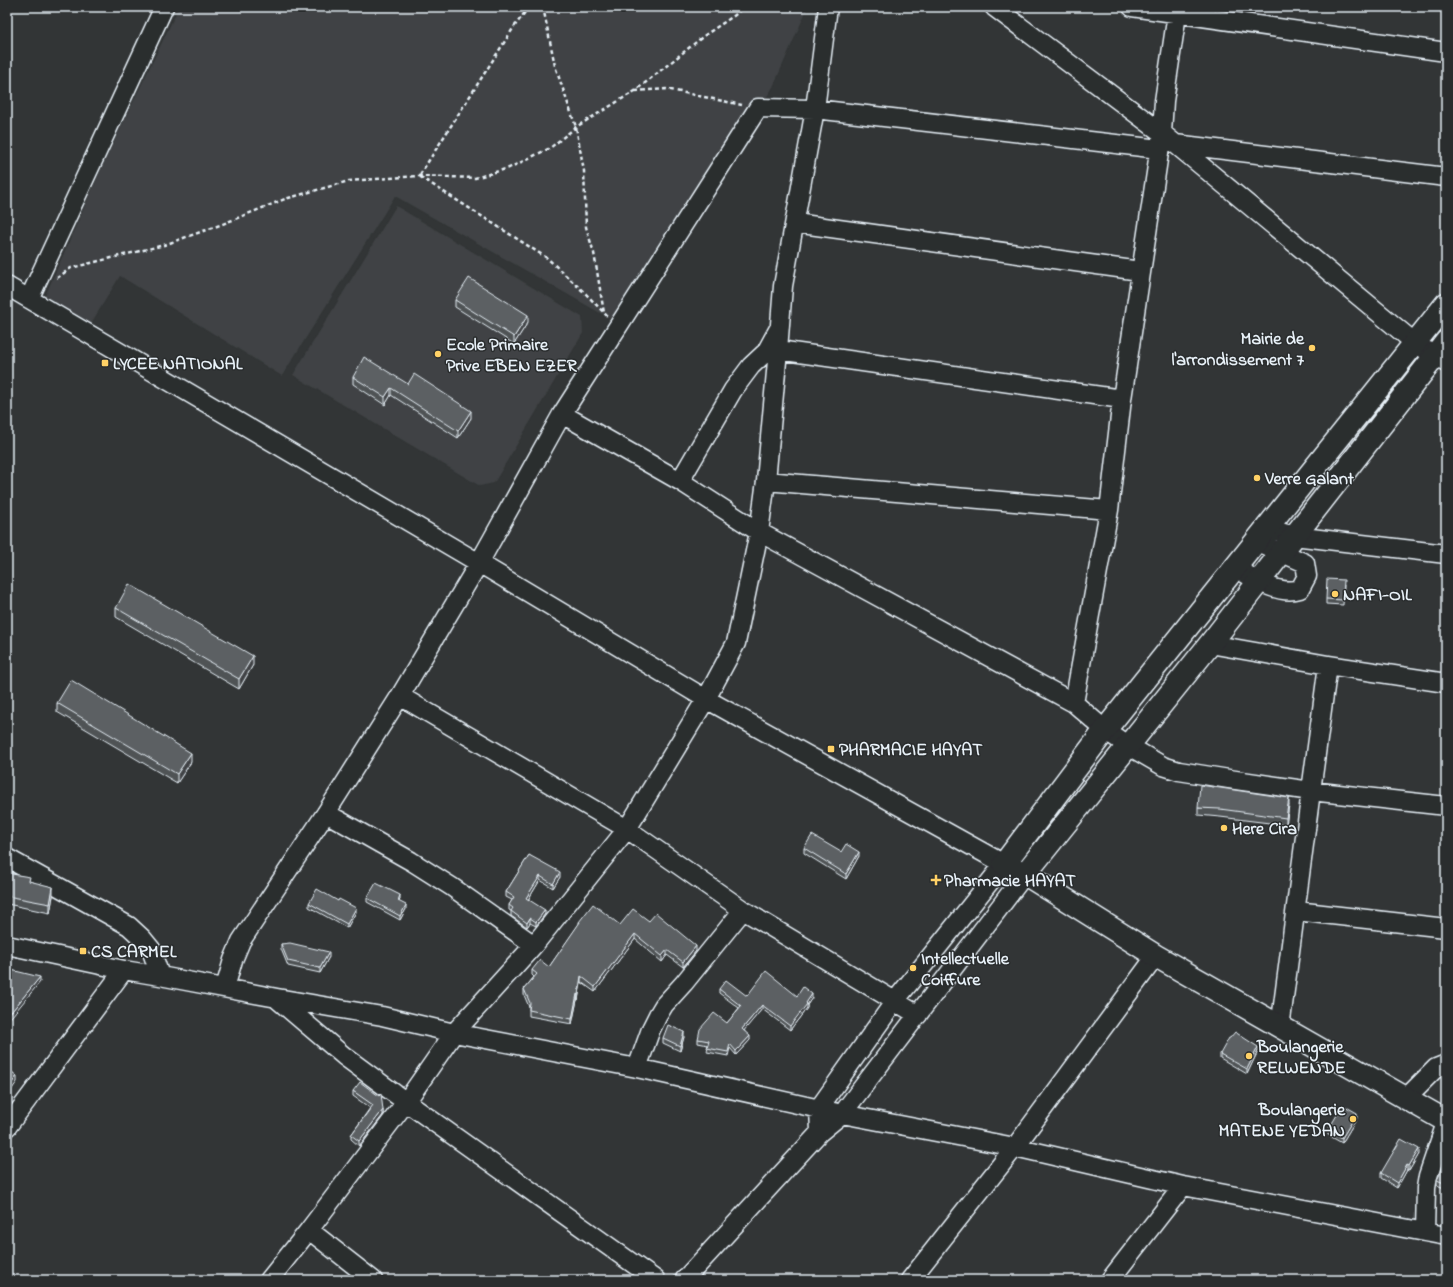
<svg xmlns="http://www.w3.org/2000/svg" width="1453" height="1287" viewBox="0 0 1453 1287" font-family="'Indie Flower',sans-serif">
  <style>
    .built { fill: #3f4244 }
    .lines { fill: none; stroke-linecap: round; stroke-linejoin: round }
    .minor-casing { stroke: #e8f1f8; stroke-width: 21 }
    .major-casing { stroke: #e8f1f8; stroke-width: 25 }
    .path { stroke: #e8f1f8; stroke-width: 2.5; stroke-dasharray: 4 3; stroke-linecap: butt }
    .minor { stroke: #2a2d2e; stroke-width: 18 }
    .major { stroke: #2a2d2e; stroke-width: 22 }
    .wall { fill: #4f5355; stroke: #e8f1f8 }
    .shaded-wall { fill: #404345; stroke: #e8f1f8 }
    .building { fill: #5c6063; stroke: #e8f1f8 }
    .poi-dot { fill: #ffd166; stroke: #2a2d2e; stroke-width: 1.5 }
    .labels { text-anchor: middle; stroke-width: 3; stroke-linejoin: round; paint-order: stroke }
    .poi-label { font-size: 18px; font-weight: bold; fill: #e8f1f8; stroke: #2a2d2e; text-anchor: start }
  </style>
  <rect width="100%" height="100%" fill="#323536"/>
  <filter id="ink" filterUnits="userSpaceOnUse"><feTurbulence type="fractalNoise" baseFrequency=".025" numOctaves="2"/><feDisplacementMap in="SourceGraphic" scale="8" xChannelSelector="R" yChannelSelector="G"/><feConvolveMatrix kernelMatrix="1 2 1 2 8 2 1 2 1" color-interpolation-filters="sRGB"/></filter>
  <g filter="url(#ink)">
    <!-- built -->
    <path class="built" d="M179,7h629l-35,80 -150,239 -228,-130 -113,180 -162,-100 -30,49 -45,-29 60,-136z
      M396,206l186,111 1,16 -89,150 -14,3 -187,-111z"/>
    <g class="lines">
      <!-- minor casing -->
      <g class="minor-casing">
        <path id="minor" d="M994,7l168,126 253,210 31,20
          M1132,7l314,45
          M1175,144l271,33
          M795,223l345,48
          M7,286l472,277 227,136 298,165 -109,137 -76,107 1,24
          M29,299l135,-292
          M778,350l344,49
          M562,414l118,67 79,51 315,171 31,27 22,15 36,21 16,5 50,8 82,12 135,15
          M680,481l53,-91 18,-24 15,-14 12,-22
          M766,481l343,29
          M1266,528l28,8 152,18
          M1234,567c19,11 44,29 66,22l7,-13 -2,-13 -50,-22
          M1210,644l118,21 118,18
          M400,696l227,133 116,81 175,105
          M1074,703l35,-193 13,-111 40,-266 2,-32 14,-94
          M326,813l85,48 41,26 82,58
          M7,858l122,68 13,12 9,11 9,27
          M1296,911l150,17
          M7,945l117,25 36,6 117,22 105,18 72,17 183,35 205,46 173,33 168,39 263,50
          M225,988l8,-28 8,-19 85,-128 74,-117 79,-133 83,-149 196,-306 57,1 344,40
          M277,999l67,57 62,46 250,178
          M1280,1028l31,-237 17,-126
          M637,1068l14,-39 7,-14 6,-10 20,-22 59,-73
          M1406,1098l30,-30 10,-4
          M7,1127l117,-157
          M309,1230l64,50
          M1425,1232l1,-44 2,-12 18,-53
          M269,1280l40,-50 97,-128 48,-69 80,-88 93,-116 79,-130 30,-56 23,-111 7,-51 12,-131 5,-64 32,-177 13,-102
          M684,1280l136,-148 22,-18 183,-240
          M910,1280l105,-133 141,-191
          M1110,1280l73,-94"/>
      </g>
      <!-- major casing -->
      <g class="major-casing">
        <path id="major" d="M1446,304l-341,426 -101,134 21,10 131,82 290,165
          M1025,874l185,-230 236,-302"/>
      </g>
      <!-- path -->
      <path class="path" d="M529,7l-15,20 -95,149 128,82 39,36 21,22
        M543,7l12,59 21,61 8,44 2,56 8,26 10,60
        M635,91l31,-2 76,16
        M57,278l14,-10 93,-23 56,-20 65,-26 64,-18 70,-5 56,2 34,-10 41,-20 26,-21 59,-36 70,-56 30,-20 8,-8"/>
      <!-- minor -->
      <use href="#minor" class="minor"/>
      <!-- major -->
      <use href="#major" class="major"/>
    </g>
    <!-- wall -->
    <path class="wall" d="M455,300l73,22 -14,22 -59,-37z
      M353,377l55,7 63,34 -13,20 -67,-43 -6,10 -32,-21z
      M1344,585l-1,20 -17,-1v-5z
      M116,608l137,57 -14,24 -123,-72z
      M57,703l134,59 -14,21 -120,-71z
      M1289,805l-3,20 -66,-8 -22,-2v-7z
      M804,848l37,4 18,4 -13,23 -42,-26z
      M529,855l31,22 -7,11 -13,-8 -12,20 17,14 -9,12 -6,-3 -3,4 -16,-11v-5l-2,-1v-5l3,-5 -6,-3v-5z
      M7,870l5,4 18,8 23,14 -3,17 -43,-9z
      M367,898l33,1 -1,3 7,7 -6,11 -33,-18z
      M338,901l18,11 -9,16 -38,-21v-4z
      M649,921l47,30 -13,16 -16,-12 -5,7 -27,-23 -40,53 -14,-10 -3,18h-1l-5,24 -43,-8v-9l-5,-12v-6l10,-12 -2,-2v-5l17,-3 30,-43v-2l41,3z
      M281,944l48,13 -9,16 -32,-7 -7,-17z
      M719,989l28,7h50l15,2 -5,7v3l-17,22 -28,-21 -18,21 6,10 -14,15 -6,-7 -2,8 -21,-4 1,-7 -10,-2v-4l29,-16 12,-15 -20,-15z
      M684,1037l-4,14 -17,-8v-5z
      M1258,1051l-11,23 -27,-16v-4z
      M353,1091l30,19v5l-24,31 -8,-7v-4l19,-27 -17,-12z
      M1357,1118l-15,25 -14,-8v-5z
      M1419,1154l-10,17 -2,-1 -10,18 -16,-10v-5z
      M1446,1167v22l-9,-4v-5z"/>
    <!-- shaded-wall -->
    <path class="shaded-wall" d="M528,315v7l-14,22v-7z
      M391,388v7l-6,10v-8z
      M471,411v7l-13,20v-7z
      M253,656v9l-14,24v-10z
      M191,753v9l-14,21v-9z
      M1289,798v7l-3,20v-7z
      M859,852v4l-13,23v-5z
      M560,872v5l-7,11v-4z
      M540,876v4l-14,23v-5z
      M53,887v9l-3,17v-9z
      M400,895v4l-2,6v-4z
      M406,905v4l-6,11v-4z
      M356,908v4l-9,16v-4z
      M545,910v4l-9,12v-4z
      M530,918v5l-3,4v-4z
      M635,934v5l-40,53v-5z
      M696,946v5l-13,16v-5z
      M667,950v5l-5,7v-6z
      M329,952v5l-9,16v-5z
      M581,976v6l-3,18v-5z
      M40,977v5l-33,40v-5z
      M577,994v6l-5,24v-5z
      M812,994v4l-5,7v3l-17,22v-4z
      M762,1005v4l-20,24v-4z
      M684,1032v5l-4,14v-5z
      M750,1036v4l-14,15v-4z
      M1258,1047v4l-11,23v-5z
      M17,1076v6l-10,14v-7z
      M383,1110v5l-24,31v-5z
      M1357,1113v5l-15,25v-5z
      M1419,1149v5l-10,17v-5z
      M1407,1165v5l-10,18v-5z"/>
    <!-- building -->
    <path class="building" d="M469,278l59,37 -14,22 -59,-37z
      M364,357l44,27 6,-10 57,37 -13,20 -67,-43 -6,9 -32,-20z
      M1327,579l17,1 -1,20 -17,-1z
      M129,584l124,72 -14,23 -123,-71z
      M71,680l120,73 -14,21 -120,-71z
      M1200,785l89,13 -3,20 -66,-9 -22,-1z
      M812,835l29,17 5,-8 13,8 -13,22 -42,-26z
      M529,855l31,17 -7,12 -13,-8 -14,22 19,12 -9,12 -6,-4 -3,5 -16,-12 2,-3 -4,-3 5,-8 -8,-5z
      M7,870l5,1v3l18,3 -1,4 24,6 -3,17 -43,-8z
      M376,883l24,12 -2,6 8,4 -6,11 -33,-18z
      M317,889l21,12 1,-2 17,9 -9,16 -38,-21z
      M593,904l27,21 13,-16 16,12 7,-8 40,33 -13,16 -16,-12 -5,6 -27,-22 -40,53 -14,-11 -3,19 -1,-1 -5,25 -43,-9 1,-7 -6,-14 13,-15 -5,-4 8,-10 9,7 31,-45h-1z
      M290,943l39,9 -9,16 -32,-7 -7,-17z
      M7,969l33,8 -33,40z
      M766,971l31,25 6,-9 9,7 -6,9 1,1 -17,22 -28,-21 -20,24 8,7 -14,15 -6,-7 -2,8 -21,-4 2,-7 -11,-2 2,-10 14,-16 13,10 14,-17 -22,-17 7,-9 21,16z
      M668,1025l16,7 -4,14 -17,-8z
      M1235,1032l23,15 -11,22 -27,-15 9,-16h1z
      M7,1068l10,8 -10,13z
      M360,1082l19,14 2,-2 2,16 -24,31 -8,-6 22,-30 -20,-14z
      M1343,1105l14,8 -15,25 -14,-8z
      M1401,1139l18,10 -10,17 -2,-1 -10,18 -16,-10z
      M1444,1166l2,1v17l-9,-4z"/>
  </g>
  <!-- markers -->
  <g class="poi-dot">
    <circle cx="1312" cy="348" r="4"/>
    <circle cx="438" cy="354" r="4"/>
    <rect x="101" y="359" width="8" height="8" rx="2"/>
    <circle cx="1257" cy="478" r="4"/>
    <circle cx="1335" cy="594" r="4"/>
    <rect x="827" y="745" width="8" height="8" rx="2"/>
    <circle cx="1224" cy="828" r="4"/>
    <path d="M934 874h4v4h4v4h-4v4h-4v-4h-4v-4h4z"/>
    <rect x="79" y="947" width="8" height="8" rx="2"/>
    <circle cx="913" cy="968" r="4"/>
    <circle cx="1249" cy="1056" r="4"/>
    <circle cx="1353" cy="1119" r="4"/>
  </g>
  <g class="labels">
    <!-- poi labels -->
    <g class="poi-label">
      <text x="1304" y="344" text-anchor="end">Mairie de<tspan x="1304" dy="21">l'arrondissement 7</tspan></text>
      <text x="446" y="350">Ecole Primaire<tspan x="446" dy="21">Prive EBEN EZER</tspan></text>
      <text x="113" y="369">LYCEE NATIONAL</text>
      <text x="1265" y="484">Verre Galant</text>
      <text x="1343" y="600">NAFI-OIL</text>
      <text x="839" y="755">PHARMACIE HAYAT</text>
      <text x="1232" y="834">Here Cira</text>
      <text x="944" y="886">Pharmacie HAYAT</text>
      <text x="91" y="957">CS CARMEL</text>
      <text x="921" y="964">Intellectuelle<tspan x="921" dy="21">Coiffure</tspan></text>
      <text x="1257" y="1052">Boulangerie<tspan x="1257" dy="21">RELWENDE</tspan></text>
      <text x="1345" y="1115" text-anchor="end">Boulangerie<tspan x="1345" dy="21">MATENE YEDAN</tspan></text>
    </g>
  </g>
  <!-- margin -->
  <rect width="1453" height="1287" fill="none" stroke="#2a2d2e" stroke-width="24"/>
  <rect x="12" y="12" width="1429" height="1263" fill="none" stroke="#e8f1f8" stroke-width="1.5" filter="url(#ink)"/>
</svg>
